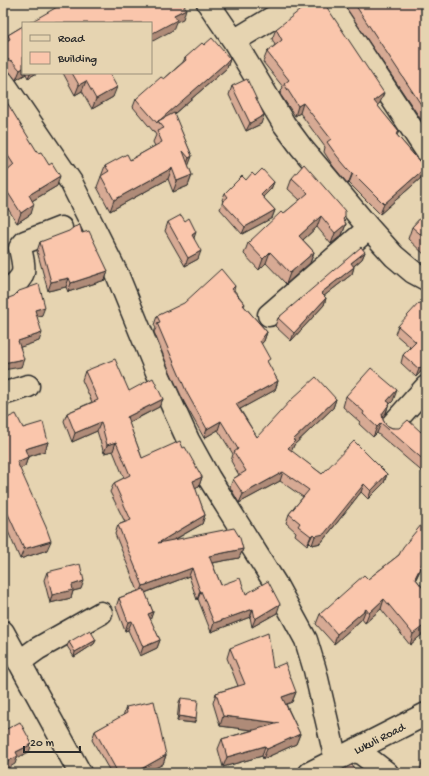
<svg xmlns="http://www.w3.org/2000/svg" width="429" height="776" viewBox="0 0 429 776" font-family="'Gochi Hand',sans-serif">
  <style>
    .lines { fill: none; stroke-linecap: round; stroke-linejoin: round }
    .minor-casing { stroke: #2b2b2b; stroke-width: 25 }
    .tertiary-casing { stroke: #2b2b2b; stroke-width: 25 }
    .minor { stroke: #e6d4b1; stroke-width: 22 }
    .tertiary { stroke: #e6d4b1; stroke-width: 22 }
    .wall { fill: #d7aa94; stroke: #2b2b2b }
    .shaded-wall { fill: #af8b78; stroke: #2b2b2b }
    .building { fill: #fac6ac; stroke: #2b2b2b }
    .labels { text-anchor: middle; stroke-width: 3.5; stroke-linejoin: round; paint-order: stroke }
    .street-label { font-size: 12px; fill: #2b2b2b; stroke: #e6d4b1 }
  </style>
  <rect width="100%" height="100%" fill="#e6d4b1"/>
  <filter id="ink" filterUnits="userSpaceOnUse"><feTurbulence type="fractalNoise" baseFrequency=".025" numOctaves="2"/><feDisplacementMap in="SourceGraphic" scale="8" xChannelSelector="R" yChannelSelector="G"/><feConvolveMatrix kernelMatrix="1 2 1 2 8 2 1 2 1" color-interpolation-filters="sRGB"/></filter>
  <g filter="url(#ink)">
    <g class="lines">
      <!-- minor casing -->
      <g class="minor-casing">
        <path id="minor" d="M208,3l26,38 50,83 17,23 68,81 25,28 19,16 13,7
          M329,3l97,147
          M234,41l63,-38
          M3,82l68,100 46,92 40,98 31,68 21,38 66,105 31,57 9,30 21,90
          M3,295c21,-20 24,-17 17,-47l5,-6 36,-14
          M269,315l100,-87
          M3,394l25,-8
          M391,426l35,-39
          M3,632l77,141
          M19,662l18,-13 64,-36
          M357,750l30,23"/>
      </g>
      <!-- tertiary casing -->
      <g class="tertiary-casing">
        <path id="tertiary" d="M310,773l116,-59"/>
      </g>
      <!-- minor -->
      <use href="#minor" class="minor"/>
      <!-- tertiary -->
      <use href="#tertiary" class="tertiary"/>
    </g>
    <!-- wall -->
    <path class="wall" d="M343,3h83v124z
      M23,26v47h14l-9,5 -2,-4 -10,6 -7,-9 -6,-1v-27l2,-2 3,-6z
      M276,29l104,74 -3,2 22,27 -2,3 28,33 -4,10 -41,36 -31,-31 -1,1 -15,-18 -9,-14 1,-5 -25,-34 -5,3 -15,-22 3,-7 -20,-25 4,-10 8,-7 -3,-6z
      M204,45l26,14 -3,9 -53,46 18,42 -4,9 4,10 -4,11 -15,6 -5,-13 -58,32 -13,-24 8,-21 25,-6 25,-14 -2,-4 3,-7 -2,-3v-1h-1l-20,-24 3,-8 28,-20 19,-17 2,-4z
      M63,73h46l4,24 -21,12 -10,-18 -7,4z
      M232,86l29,38 -15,7 -17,-36z
      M3,96l54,90 -25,15 -1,13 -14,9 -14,-22v-26l4,-4 -4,-7z
      M255,176l19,6 -3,7 -8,8 12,13 -3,8 -30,16 -22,-25 3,-8 -1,-1 3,-7 21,-13z
      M292,178l52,42 2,4 -4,11 -11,9 -14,-17 -14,13 11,12 -4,11 -24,21 -20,-21 -7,7 -15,-16 4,-11 52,-43 -12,-11z
      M426,212v44l-18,-17 4,-12z
      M168,222l26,16 4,21 -13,7 -20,-35z
      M82,233l26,38 -3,9 -37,12 -2,-5 -18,4 -11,-40 3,-9z
      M365,252l-3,7 -8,7 -2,8 -28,22 2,2 -2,7 -33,36 -16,-15 3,-8z
      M235,286l-1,4 11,14 -1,2 23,26 -3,9 -3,3 7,20 10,17 -3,9 -35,19 17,28 79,-38 -3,9 -39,37 -3,6 31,23h65l-3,9 -16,16 -7,-7 -40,51 -9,2 -3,-3 -2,3 -12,-10 1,-3 -10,-9 3,-9 14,-17 -23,-16 -41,22 -9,-16 3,-8 6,-4 -8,-14 2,-7 -15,-24 -14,8 -20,-36 -16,-35 -14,-35 2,-4 -2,-3 3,-9z
      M6,299l36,16 -5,1 2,25 -19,6 1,20 -17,-63z
      M426,309v57l-10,11 -15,-14 2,-8 7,-8 -15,-13 3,-8z
      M85,371l44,20 34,8 -4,8 -30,16 13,35 41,-10 19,29 -3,9 -4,2 10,27 -3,9 -26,15 67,10 -4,9 -27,5 9,22 25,9 31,19 -25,14 -2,-10 -39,15 -13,-33 -1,1 -8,-24 -44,17 8,19 -3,7 10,21 -3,8 -17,8 -12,-26 -3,1 -9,-24 3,-9 19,-7 -23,-57 3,-9 7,-3 -15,-30 4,-9 10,-5 -11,-27 -9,2 -7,-22 -25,11 -8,-21 3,-8 25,-11 -10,-22z
      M346,396l47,5 -5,5 -2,7 -3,5v2l3,5 6,3 29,4 5,-5v48l-49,-42 -4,4 -14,-13 1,-2 -17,-15z
      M3,420l20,8 25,14 -3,9 -17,6 -3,9 -5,3 27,81 -27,9 -17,-39z
      M426,519v39l-10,21 10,13v39l-16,14 -29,-36 -16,14 -3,-4 -28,25 -18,-20 4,-10 48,-35 31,-24z
      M47,572l34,17 -8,2 -2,7 -21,5 -6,-23z
      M96,640l-2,4 -20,13 -7,-11 2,-4z
      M230,648l43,20 23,24 -4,10 -6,2 14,30 -4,10 -33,15 -1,-3 -39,11 -5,-18 4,-10 31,-9 -33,-4 -7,-23 3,-10 22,-7 -11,-28z
      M181,698l15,21 -2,4 -17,-2 2,-19z
      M126,707l40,48 -3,9 -17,9h-35l-19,-33 3,-9 28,-15z
      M426,760v13h-7l4,-12z"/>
    <!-- shaded-wall -->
    <path class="shaded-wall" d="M186,9l-3,10 -7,3 -3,8 -22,12v-8l23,-19z
      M6,59l-3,9v-8z
      M230,59l-3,9 -66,57 -3,-4z
      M23,68v5h3v1l-10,6 4,-10z
      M30,73h7l-9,5z
      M86,81l-4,10 -7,4 4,-10z
      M117,87l-4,10 -21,12 4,-10z
      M384,93l-4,10 -10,8 4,-10z
      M303,103l-3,10 -5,3 3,-10z
      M264,115l-3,9 -15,7 4,-8z
      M192,156l-4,11 -3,2 4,-11z
      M172,168l-4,11 -58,32 4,-11z
      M425,168l-4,10 -41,36 4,-10z
      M353,173l-4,10 -1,1 4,-10z
      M192,175l-4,11 -15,6 4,-11z
      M60,176l-3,10 -32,19 4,-10z
      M274,182l-3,7 -13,13 3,-7z
      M34,204l-3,10 -14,9 4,-10z
      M275,210l-3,8 -30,16 3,-7z
      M321,216l-4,11 -22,20 4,-11z
      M346,224l-4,11 -11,9 4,-11z
      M196,232l-3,9 -1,-6z
      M201,251l-3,8 -13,7 3,-8z
      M270,252l-4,11 -7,7 4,-11z
      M314,252l-4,11 -24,21 4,-11z
      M365,252l-3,7 -13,11 2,-7z
      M354,267l-2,7 -33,26 2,-7z
      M108,271l-3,9 -37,12 3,-9z
      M69,278l-3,9 -18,4 3,-9z
      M326,298l-2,7 -33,36 3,-8z
      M45,307l-3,8 -10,3 3,-8z
      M267,332l-3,9 -8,9 4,-9z
      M42,333l-3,8 -24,8 3,-8z
      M24,359l-3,8 -18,3v-7z
      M426,362v4l-10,11 3,-8z
      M278,381l-3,9 -42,23 3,-9z
      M397,390l-4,11 -5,5 -2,7 -7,11 8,-23z
      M163,399l-4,8 -35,18 3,-8z
      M336,399l-3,9 -39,37 -2,5 -7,7 3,-9 5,-8z
      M221,421l-3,9 -14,8 3,-9z
      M101,422l-4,9 -25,11 3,-9z
      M381,423l-4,10 -4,4 4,-10z
      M48,442l-3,9 -23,8 3,-10z
      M116,442l-3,9 -9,2 3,-8z
      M28,457l-3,9 -11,6 3,-10z
      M283,472l-3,9 -41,22 4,-9z
      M387,474l-3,9 -16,16 3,-8z
      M202,477l-3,9 -9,4 3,-9z
      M364,484l-3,8 -40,51 -9,2 3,-9z
      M205,515l-3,9 -48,27 4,-8z
      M313,534l-4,8 -2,3 4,-9z
      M51,541l-4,9 -27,9 4,-10z
      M243,549l-4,9 -33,6 3,-8z
      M426,556v2l-15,30 4,-10z
      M192,568l-3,8 -50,19 4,-9z
      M84,581l-3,8 -8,2 -2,7 -21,5 2,-8 20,-10z
      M200,591h1l-3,8 -1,1z
      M384,599l-3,10 -16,14 4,-10z
      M280,604l-3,9 -25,14 3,-8z
      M253,609l-3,8 -39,15 3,-9z
      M366,609l-4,10 -28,25 3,-10z
      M153,612l-3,9 -2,-7z
      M132,621l-4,9 -3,1 3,-9z
      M426,624v7l-16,14 3,-11z
      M96,640l-2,4 -20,13 1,-5z
      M160,640l-3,8 -17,8 3,-9z
      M296,692l-4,10 -13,5 3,-10z
      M179,716l17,3 -2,4 -17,-2z
      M223,716l56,7 -4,10 -55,-7z
      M300,734l-4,10 -33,15 4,-10z
      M32,744l-3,8 -12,6 -2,6 -12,7v-7l13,-12z
      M265,746l-3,10 -39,11 4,-10z
      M166,755l-3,9 -17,9h-12z"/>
    <!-- building -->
    <path class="building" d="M64,3h119l3,6 -12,6 3,5 -26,14v-11h-122z
      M309,3h15l60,90 -10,8 25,31 -3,2 29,34 -41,36 -31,-31 -1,1 -15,-18 -10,-14 4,-3 -28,-36 -5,3 -14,-22 5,-4 -22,-28 15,-12 -6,-11z
      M354,3h72v109z
      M23,26v42l-3,2 -8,-9 -6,-2 -3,1v-17l7,-4 -2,-4z
      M212,38l18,21 -70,61 -2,1 -1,2 -21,-24 25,-22 3,2 22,-19 -1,-2 17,-15 2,2z
      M72,73h37l8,14 -21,12 -10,-18 -7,4z
      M247,79l17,36 -14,8 -18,-37z
      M3,96l35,57 3,-1 8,13 3,-2 8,13 -31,19 5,9 -13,9 -18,-28v-10l11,-10 -11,-17z
      M174,113l18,43 -3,2 -6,-7 9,24 -15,6 -5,-13 -58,32 -13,-24 8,-5 -4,-5 22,-12 3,6 32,-18 -5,-11 7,-3 -6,-7z
      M304,164l41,47v6l-2,2 3,5 -11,9 -14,-17 -22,20 15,16 -24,21 -20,-21 -7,7 -15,-16 33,-31 2,2 25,-21 -16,-15z
      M262,169l12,13 -13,13 14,15 -30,17 -23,-25 6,-5 -3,-4 17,-17 4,4 6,-7 3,3z
      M426,212v27l-14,-12z
      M181,215l4,6 4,-3 7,14 -4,3 9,16 -13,7 -20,-36z
      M80,225l2,8 7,-2 19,40 -37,12 -2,-5 -18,4 -11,-40 29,-11 5,-4z
      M361,247l4,5 -14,11 3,4 -33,26 5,5 -32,35 -16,-15z
      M221,269l14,17 -3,3 13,15 -2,1 24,27 -7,9 10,18 -3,2 11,20 -42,23 21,33 34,-37 25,-23 20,22 -43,41 2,1 -7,7 34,26 32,-33 33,33 -16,17 -7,-7 -40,50 -9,2 -2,-2 -2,2 -13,-10 2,-3 -11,-9 20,-24 -26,-18 -40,22 -10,-15 13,-8 -12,-19 4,-3 -17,-28 -14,8 -20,-36 -30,-70 3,-1 -3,-6 27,-13z
      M39,284l6,23 -10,3 7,23 -24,8 6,18 -21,4v-59h5l-2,-5 8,-3 5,-5z
      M419,303l7,6v53l-7,7 -16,-14 13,-13 -18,-16z
      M115,359l14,32 24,-13 10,21 -36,18 15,41 38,-17 3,7 2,-1 17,30 -9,4 12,34 -47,28 76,-15 6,10 3,11 -34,7 12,29 19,-7 6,16 22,-13 12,23 -25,15 -2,-10 -39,14 -13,-32h-1l-8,-23 -49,18 -25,-61 13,-5 -17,-37 16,-8 -14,-33 -9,3 -6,-23 -26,11 -8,-20 31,-13 -13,-29z
      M371,368l26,22 -10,11 3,2 -8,11 1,6 3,5 6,3h7l9,-8 13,12 5,-5v35l-45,-39 -4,4 -14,-13 1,-2 -18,-16z
      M16,414l7,14 20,-6 5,20 -23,7 3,8 -11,5 29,65 5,14 -27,8 -21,-46v-83z
      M426,519v37l-11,22 11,14v32l-13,10 -29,-35 -15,14 -3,-4 -29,25 -17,-20 44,-39 4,4 31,-24 4,-8z
      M80,564l4,17 -12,4 1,5 -21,5 -5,-23z
      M144,589l9,23 -5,2 12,26 -17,7 -11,-26 -4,1 -9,-24z
      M90,630l6,10 -21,12 -6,-10z
      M268,633l5,35 12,-5 11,29 -14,5 18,37 -33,15 -2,-3 -38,11 -5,-18 57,-16 -56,-7 -7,-23 29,-9 -15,-36z
      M181,698l17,2 -2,19 -17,-3z
      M154,701l12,54 -32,18h-16l-23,-42 32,-18 -1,-6z
      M20,722l12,22 -16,8 2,4 -15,8v-33z
      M426,760v6l-3,-5z
      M352,765l5,8h-17l-1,-2z"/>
  </g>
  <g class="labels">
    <!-- street labels -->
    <g class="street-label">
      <text transform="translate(379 738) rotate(-27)" y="4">Lukuli Road</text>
    </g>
  </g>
  <!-- margin -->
  <rect width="429" height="776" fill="none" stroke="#e6d4b1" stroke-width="16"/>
  <rect x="8" y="8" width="413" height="760" fill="none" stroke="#2b2b2b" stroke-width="1.5" filter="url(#ink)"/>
  <!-- legend -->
  <rect x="22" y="22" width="130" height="52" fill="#e6d4b1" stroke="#9b907b"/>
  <rect x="30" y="35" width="20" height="6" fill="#e6d4b1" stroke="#9b907b"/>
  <text x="58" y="42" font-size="12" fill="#2b2b2b">Road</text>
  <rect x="30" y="52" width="20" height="12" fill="#fac6ac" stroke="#9b907b"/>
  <text x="58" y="62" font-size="12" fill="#2b2b2b">Building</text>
  <!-- scale -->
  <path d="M24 746v6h56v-6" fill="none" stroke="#2b2b2b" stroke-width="2"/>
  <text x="30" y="746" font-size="12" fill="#2b2b2b" stroke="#e6d4b1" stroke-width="3" paint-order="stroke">20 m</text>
</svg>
